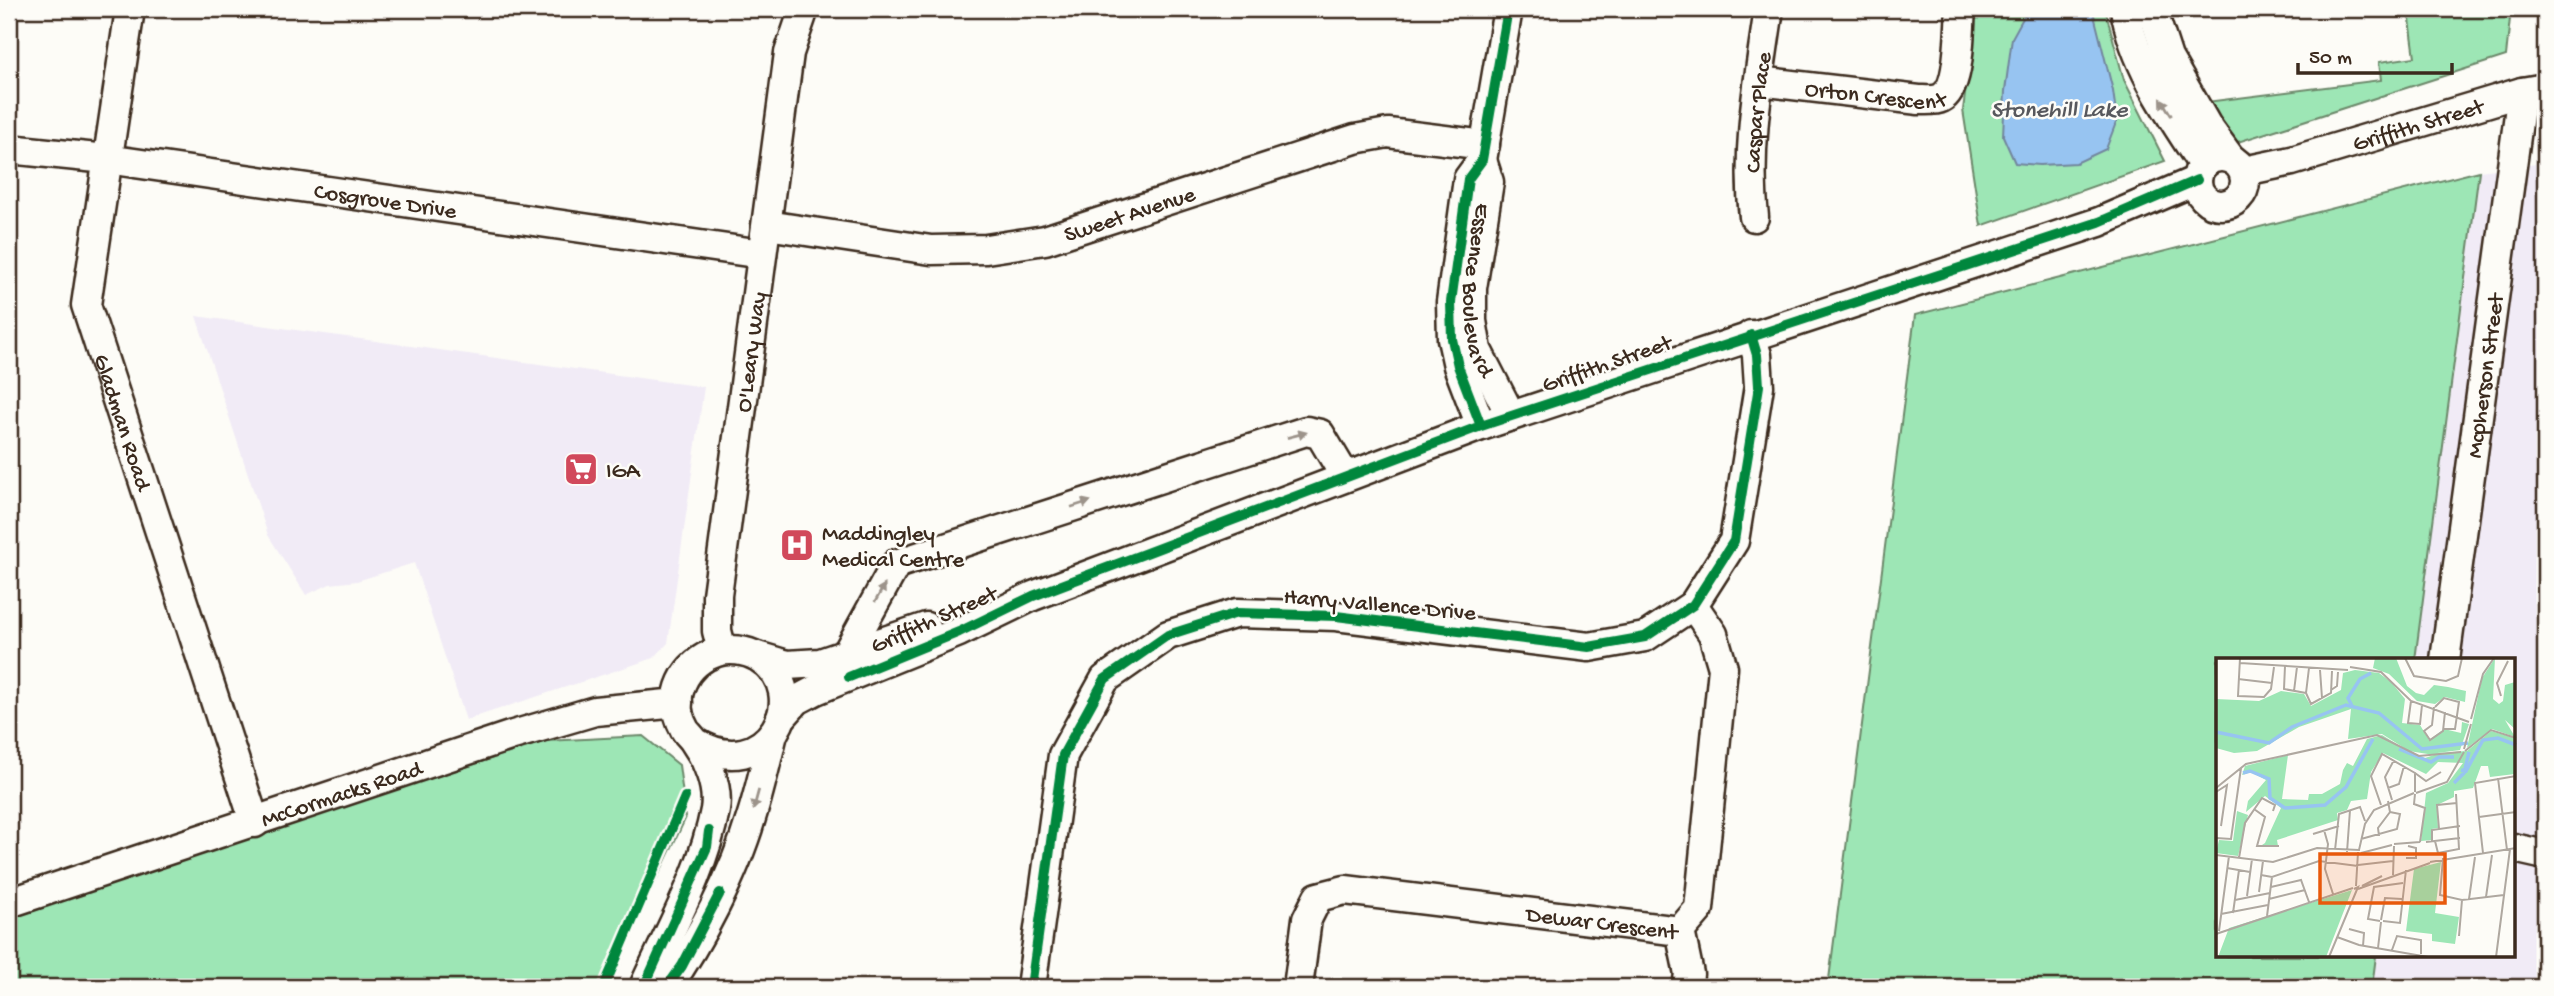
<svg xmlns="http://www.w3.org/2000/svg" width="2554" height="996" viewBox="0 0 2554 996" font-family="'Gochi Hand',sans-serif">
  <style>
    .built { fill: #f1ebf6 }
    .green { fill: #9de6b5; stroke: #6c886a; stroke-width: 2 }
    .water { fill: #97c4f1; stroke: #72869d; stroke-width: 2 }
    .lines { fill: none; stroke-linecap: round; stroke-linejoin: round }
    .minor-casing { stroke: #3b2a1e; stroke-width: 33 }
    .minor { stroke: #fdfcf7; stroke-width: 28 }
    .cycleway-casing { stroke: #fdfcf7; stroke-width: 15 }
    .cycleway { stroke: #00873e; stroke-width: 10 }
    .oneway { fill: #9c938a }
    .labels { text-anchor: middle; stroke-width: 5; stroke-linejoin: round; paint-order: stroke }
    .street-label { font-size: 23px; fill: #3b2a1e; stroke: #fdfcf7 }
    .poi-label { font-size: 23px; fill: #3b2a1e; stroke: #fdfcf7; text-anchor: start }
    .water-label { font-size: 24px; font-style: italic; fill: #57585d; stroke: #fdfcf7 }
    .inset-river { fill: none; stroke: #97c4f1; stroke-width: 3.5 }
    .inset-road { fill: none; stroke: #afa8a0; stroke-width: 2 }
    .view { fill: #e8590c; fill-opacity: 0.15; stroke: #e8590c; stroke-width: 3.5 }
    .inset-edge { fill: none; stroke: #3b2a1e; stroke-width: 3.5 }
  </style>
  <rect width="100%" height="100%" fill="#fdfcf7"/>
  <filter id="ink" filterUnits="userSpaceOnUse"><feTurbulence type="fractalNoise" baseFrequency=".0143" numOctaves="2"/><feDisplacementMap in="SourceGraphic" scale="14" xChannelSelector="R" yChannelSelector="G"/><feConvolveMatrix kernelMatrix="1 2 1 2 8 2 1 2 1" color-interpolation-filters="sRGB"/></filter>
  <g filter="url(#ink)">
    <!-- built -->
    <path class="built" d="M2545,163v824h-173l4,-31h138v-296h-99l64,-489z
      M196,316l508,71 -36,256 -14,15 -188,62 -52,-157 -57,18 -27,3 -24,11 -38,-60z"/>
    <!-- green -->
    <path class="green" d="M1976,9h129l19,71 41,81 -184,65 -18,-116z
      M2412,9h99l-5,47 -268,86 -17,-13 -15,-27 175,-22 -2,-18 36,-5 -6,-45z
      M2479,171l-64,489h-197v296h158l-4,31h-544l87,-672z
      M643,736l36,29 7,52 -80,170h-597v-72l537,-174z"/>
    <!-- water -->
    <path class="water" d="M2028,9h63l3,6 19,76 4,29 -11,29 -30,14 -36,2 -25,-2 -12,-27 2,-45 7,-53z"/>
    <g class="lines">
      <!-- minor casing -->
      <g class="minor-casing">
        <g id="minor">
          <path id="s1" d="M130,9l-44,296 169,518"/>
          <path d="M2125,9c10,58 46,107 78,156"/>
          <path d="M2152,9l16,49 39,68 24,33"/>
          <path id="s2" d="M1759,81l160,19c6,0 16,1 22,-2 20,-10 18,-69 20,-89"/>
          <path id="s3" d="M9,149l98,10 655,95"/>
          <circle cx="2221" cy="181" r="24"/>
          <path id="s4" d="M1482,160l7,22 -17,106v33l5,29 34,66"/>
          <path id="s5" d="M2244,171l48,-10 230,-69 23,-4"/>
          <path id="s6" d="M1754,217c-8,-70 5,-139 15,-208"/>
          <path id="s7" d="M767,225l164,25 55,-1 59,-9 310,-101 33,-6 97,12"/>
          <path d="M1481,426l-23,-60 -6,-27 -1,-37 17,-123 14,-19 26,-151"/>
          <path id="s8" d="M722,650l-5,-19v-36l72,-542 15,-44"/>
          <path d="M847,653l49,-89 410,-133 14,3 25,42"/>
          <path d="M757,656l30,9 33,-2 106,-36"/>
          <path id="s9" d="M2445,660l77,-568"/>
          <path d="M781,718l16,-18 19,-10 143,-58 74,-36 448,-170 618,-204 98,-42"/>
          <path d="M2514,848l31,7"/>
          <path id="s10" d="M9,903l504,-168 82,-24 83,-8"/>
          <path d="M1680,931l19,-22 24,-241 -10,-34 -20,-29"/>
          <path d="M1680,931l9,43 -2,13"/>
          <path d="M644,987c25,-56 60,-117 71,-177 4,-23 -8,-51 -21,-69 -3,-5 -8,-8 -10,-13 -17,-31 1,-66 33,-76 12,-4 29,-2 41,5 59,36 8,130 -63,85"/>
          <path d="M667,987c33,-46 68,-115 84,-169 9,-28 15,-56 22,-84"/>
          <path d="M1031,987l32,-232 42,-76 63,-44 69,-22 99,3 253,31 56,-10 48,-32 41,-64 25,-155 -2,-31 -6,-20"/>
          <path id="s11" d="M1298,987l9,-68 11,-22 27,-7 335,41"/>
        </g>
      </g>
      <!-- minor -->
      <use href="#minor" class="minor"/>
      <!-- cycleway casing -->
      <g class="cycleway-casing">
        <path id="cycleway" d="M1481,426l-23,-60 -6,-27 -1,-37 17,-123 14,-19 26,-151
          M849,677l110,-45 74,-36 448,-170 618,-204 98,-42
          M604,987l81,-190
          M644,987l63,-140 2,-16
          M667,987l15,-21 38,-73
          M1031,987l32,-232 42,-76 63,-44 69,-22 99,3 253,31 56,-10 48,-32 41,-64 25,-155 -2,-31 -6,-20"/>
      </g>
      <!-- cycleway -->
      <use href="#cycleway" class="cycleway"/>
    </g>
    <!-- one-way arrows -->
    <defs><path id="oneway-solid" d="M-6-.8H1V-3.2L6.5 0L1 3.2V.8H-6Z" transform="scale(1.75)"/></defs>
    <g class="oneway">
      <use href="#oneway-solid" transform="translate(2166 107) rotate(-122)"/>
      <use href="#oneway-solid" transform="translate(1297 435) rotate(-15)"/>
      <use href="#oneway-solid" transform="translate(1081 504) rotate(-18)"/>
      <use href="#oneway-solid" transform="translate(880 593) rotate(-61)"/>
      <use href="#oneway-solid" transform="translate(756 800) rotate(105)"/>
    </g>
  </g>
  <!-- icons -->
  <defs>
    <g id="supermarket-square" transform="scale(1.75)"><rect x="-9" y="-9" width="18" height="18" rx="4" fill="#d1495b" stroke="#fdfcf7"/><path d="M-6-5.5h2.5l.6 2H6L4.5 2H-2.5L-4.4-4H-6ZM-1.5 3.2a1.3 1.3 0 1 0 .1 0ZM3 3.2a1.3 1.3 0 1 0 .1 0Z" fill="#fff"/></g>
    <g id="hospital-square" transform="scale(1.75)"><rect x="-9" y="-9" width="18" height="18" rx="4" fill="#d1495b" stroke="#fdfcf7"/><path d="M-5-5h3v3.5h4V-5h3V5h-3V1.5h-4V5h-3Z" fill="#fff"/></g>
  </defs>
  <g fill-rule="evenodd">
    <use href="#supermarket-square" x="581" y="469"/>
    <use href="#hospital-square" x="797" y="545"/>
  </g>
  <g class="labels">
    <!-- street labels -->
    <g class="street-label">
      <text dy="8" stroke="none"><textPath href="#s2" startOffset="117">Orton Crescent</textPath></text>
      <text dy="8" stroke="none"><textPath href="#s6" startOffset="105">Caspar Place</textPath></text>
      <text dy="8" stroke="none"><textPath href="#s5" startOffset="180">Griffith Street</textPath></text>
      <text dy="8" stroke="none"><textPath href="#s3" startOffset="380">Cosgrove Drive</textPath></text>
      <text dy="8" stroke="none"><textPath href="#s7" startOffset="369">Sweet Avenue</textPath></text>
      <text dy="8" stroke="none"><textPath href="#s4" startOffset="133">Essence Boulevard</textPath></text>
      <text dy="8" stroke="none"><textPath href="#s8" startOffset="301">O'Leary Way</textPath></text>
      <text transform="translate(1606 362) rotate(-19)" y="8">Griffith Street</text>
      <text dy="8" stroke="none"><textPath href="#s9" startOffset="287">Mcpherson Street</textPath></text>
      <text dy="8" stroke="none"><textPath href="#s1" startOffset="422">Gladman Road</textPath></text>
      <text transform="translate(1380 603) rotate(5)" y="8">Harry Vallence Drive</text>
      <text transform="translate(933 618) rotate(-24)" y="8">Griffith Street</text>
      <text dy="8" stroke="none"><textPath href="#s10" startOffset="350">McCormacks Road</textPath></text>
      <text dy="8" stroke="none"><textPath href="#s11" startOffset="380">Dewar Crescent</textPath></text>
    </g>
    <!-- poi labels -->
    <g class="poi-label">
      <text x="606" y="477">IGA</text>
      <text x="822" y="540">Maddingley<tspan x="822" dy="26">Medical Centre</tspan></text>
    </g>
    <!-- water labels -->
    <g class="water-label">
      <text x="2059" y="116">Stonehill Lake</text>
    </g>
  </g>
  <!-- overview -->
  <g transform="translate(2216 658)">
    <rect width="299" height="299" fill="#fdfcf7"/>
    <path d="M159,0h21l11,28 9,7 8,2 10,-10 14,2 18,4 -1,11 -20,-5 -10,7 -18,-3 -28,-27 -16,-6zM279,0l-2,41 6,5 4,-3 2,-16 10,-3v47l-10,-9 10,17 -23,-8 -25,19 15,-70zM139,12l24,3 12,9 14,17 -3,24 18,2 9,15 15,-11 17,4 1,-11 7,2 -9,26 -23,3 30,-2 24,-20 24,7v36l-25,3 -2,-11h-7l-8,22 -19,3v6l-17,8 1,23 -6,1v11l-11,1 5,-48 22,-10 15,-20 -25,-1 -12,12 -43,-21 -12,19 -4,27 -16,2 -4,9 -10,3 1,7 -61,20 1,6 -19,1 6,-4 16,-35 -16,-12 -19,16 2,-11 18,-21 -15,-8 -9,3 3,-9 43,-11 -6,44 26,1 1,-6h13l18,-10 3,-14 4,-7 6,3 14,-27 15,-4 36,22 7,1 9,-3 -25,-4 -27,-17 -34,5 3,-30 -52,18 -42,24 -23,2 -18,-5v-49l43,2 22,-10 23,3 7,12 30,-16 2,-17zM21,153l11,4 -10,41 -22,-3 3,-13 14,1zM225,204l-6,51 24,4 -4,27 -23,-3v-7l-26,-3 8,-62zM136,232l-26,67h-108l11,-29z" fill="#9de6b5"/>
    <path class="inset-river" d="M136,48l-4,-8 12,-19 11,-6M0,74l53,11 23,-16 54,-22 33,8 43,36 46,-6M183,91l32,13 8,-5h15M245,112l5,1 17,-31 15,-2 18,7M27,115l7,-2 19,8 1,19 15,10 40,-3 21,-18 27,-48M238,125l10,-10 5,-21"/>
    <path class="inset-road" d="M24,0l-2,38 26,1 7,-8 3,-22M189,0l9,18 32,5 12,-5 4,-18M24,5l108,7M69,8l-1,23 22,4M134,9l31,5 30,29 58,21M93,10l-3,25 5,11 20,-11 1,-22M104,12l2,28M22,21l34,4M115,32l6,-4 1,-14M78,33l3,-24M285,38l-4,-13 11,-22M195,43l-3,22 12,1 2,-19M218,49l-2,18 -8,6 6,9 13,-9 2,-19M219,49l9,-9 15,4 -4,27h-12M255,61l12,-45 11,-16M248,91l7,-25M249,93l26,-21 25,8M199,115l11,8 15,-9M282,120l9,72M0,130l30,-24 131,-29 42,21 42,-4M172,130l11,-4 5,-18M0,134l11,-7 -6,41M200,135l31,-11 17,-30M199,136l-1,10 11,4 -5,34M176,142l-7,-23 9,-17M165,147l-10,-29 11,-22 33,19v19M38,151l11,8 -8,29h22M263,159l37,-5M223,171l-2,-24 20,-2M108,172l4,14 -3,25 8,25M97,176l26,-8M163,178l-1,-8 12,-16 -2,-11M0,180l15,1 10,-71M145,181l36,-10 3,-15 -10,-2M219,183l3,12 21,-4 -3,-55M210,184l34,-4M216,184v-12l28,-4M178,186l26,-2M119,192l4,-36 21,-7 5,14M131,194l3,-42M145,195l31,-8M267,195l-8,-70 41,-7M0,197l57,7 44,-14 42,2 6,-26 9,-14 40,-17M23,200l6,-35 17,-25 13,7 -2,6M190,200h10v-10l-8,-2M227,200l-3,37 22,5 42,-5M214,204l86,-14M142,207l35,-4M11,210l23,4M45,217l11,2 47,-16 39,5M177,217l1,-29M140,228l2,-34M146,228l20,-10M55,229l30,-7 8,22M142,231l72,-26M43,234l4,-31M31,238l5,-37M270,239l6,-42M53,241l36,-9M253,241l6,-42M19,242l35,-7M17,255l6,-43M5,256l47,-9M51,258l5,-39M165,262l4,-22 17,1M164,263l-12,-2 6,-32 29,-4M167,263l17,2 6,-53M133,271l15,4 -1,13M3,273l10,-75M0,276l137,-46M243,278l3,-36M121,279l22,8 69,12M162,290l3,-26M176,292l5,-14 24,4v14M113,299l29,-70 -4,2M280,299l14,-108"/>
    <path class="view" d="M104,196h125v49h-125z"/>
    <rect width="299" height="299" class="inset-edge"/>
  </g>
  <!-- margin -->
  <rect width="2554" height="996" fill="none" stroke="#fdfcf7" stroke-width="35"/>
  <rect x="18" y="18" width="2519" height="961" fill="none" stroke="#3b2a1e" stroke-width="2.5" filter="url(#ink)"/>
  <!-- scale -->
  <path d="M2298 63v10h154v-10" fill="none" stroke="#3b2a1e" stroke-width="3.5"/>
  <text x="2309" y="63" font-size="21" fill="#3b2a1e" stroke="#fdfcf7" stroke-width="5" paint-order="stroke">50 m</text>
</svg>
